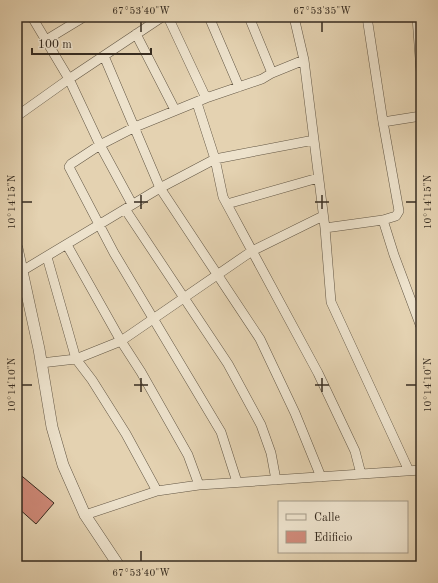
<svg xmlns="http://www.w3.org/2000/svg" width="438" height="583" viewBox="0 0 438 583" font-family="'Old Standard TT',serif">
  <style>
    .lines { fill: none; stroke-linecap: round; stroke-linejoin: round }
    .stream { stroke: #6f7f76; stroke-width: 2.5 }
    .building { fill: #cf8a79; stroke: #372c20 }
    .minor-casing { stroke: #625644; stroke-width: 10 }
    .tertiary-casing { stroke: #625644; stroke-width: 12 }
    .minor { stroke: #ede2cc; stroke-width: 9 }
    .tertiary { stroke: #ede2cc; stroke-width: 11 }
    .ticks { fill: none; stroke: #372c20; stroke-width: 1.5 }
    .neatline { fill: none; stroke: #372c20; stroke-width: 1.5 }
    .ticks-label { font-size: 10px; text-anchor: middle; fill: #372c20 }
  </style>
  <rect width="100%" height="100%" fill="#e4d2b1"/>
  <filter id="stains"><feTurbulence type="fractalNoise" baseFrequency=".005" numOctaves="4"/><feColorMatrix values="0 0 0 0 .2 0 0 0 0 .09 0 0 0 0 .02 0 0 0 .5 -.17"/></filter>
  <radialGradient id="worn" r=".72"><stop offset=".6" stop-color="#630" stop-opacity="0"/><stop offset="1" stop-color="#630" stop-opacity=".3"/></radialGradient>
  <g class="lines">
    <!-- stream -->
    <path class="stream" d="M50,566l3,-3"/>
  </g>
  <!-- building -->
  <path class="building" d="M17,472l37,31 -18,21 -19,-17z"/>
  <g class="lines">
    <!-- minor casing -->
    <g class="minor-casing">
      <path id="minor" d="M32,17l37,62 31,66 32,59
        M168,17l38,81
        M209,17l30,70
        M249,17l23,56
        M294,17l10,43 21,168 6,74 78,169
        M417,17l4,55
        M136,34l39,76
        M46,40l38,-23
        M104,56l56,132 100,151 35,74 26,64
        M197,103l18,56 8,38 95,176 37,78 6,23
        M17,116l52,-37 93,-62
        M383,122l38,-6
        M227,204l91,-26
        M125,209l103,155 33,61 10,28 5,27
        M383,220l11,35 27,72
        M325,228l58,-8 13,-4 3,-5 -16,-89 -16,-105
        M67,245l54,96 20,31 47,83 11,30
        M47,257l29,102 16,21 34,54 31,57
        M22,271l138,-83 55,-29 99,-19
        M41,363l35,-4 45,-18 131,-90 71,-35
        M237,482l-16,-50 -107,-179 -45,-86 2,-3 29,-19 35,-18 71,-29 56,-19 10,-6 32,-13
        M85,515l72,-24 42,-6 222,-15"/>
    </g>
    <!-- tertiary casing -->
    <g class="tertiary-casing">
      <path id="tertiary" d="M17,248l22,101 13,78 11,38 22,50 34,51"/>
    </g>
    <!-- minor -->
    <use href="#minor" class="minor"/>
    <!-- tertiary -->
    <use href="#tertiary" class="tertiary"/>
  </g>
  <!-- ticks -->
  <path class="ticks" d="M141,22v10M322,22v10M141,195v14M322,195v14M22,202h10M134,202h14M315,202h14M406,202h10M141,378v14M322,378v14M22,385h10M134,385h14M315,385h14M406,385h10M141,551v10"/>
  <!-- margin -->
  <rect width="438" height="583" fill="none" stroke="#e4d2b1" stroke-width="44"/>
  <!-- legend -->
  <rect x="278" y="501" width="130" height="52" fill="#ede2cc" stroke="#a49987"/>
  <rect x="286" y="514" width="20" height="6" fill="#ede2cc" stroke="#a49987"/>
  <text x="314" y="521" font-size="12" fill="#372c20">Calle</text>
  <rect x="286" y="531" width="20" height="12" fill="#cf8a79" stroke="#a49987"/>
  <text x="314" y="541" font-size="12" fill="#372c20">Edificio</text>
  <!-- scale -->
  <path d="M32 48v6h119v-6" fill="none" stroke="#372c20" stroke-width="2"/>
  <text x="38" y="48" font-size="12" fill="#372c20" stroke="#ede2cc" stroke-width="3" paint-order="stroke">100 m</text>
  <rect x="22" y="22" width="394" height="539" class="neatline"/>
  <g class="ticks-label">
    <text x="141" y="14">67°53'40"W</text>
    <text x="322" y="14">67°53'35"W</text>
    <text transform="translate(11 202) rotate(-90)" y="4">10°14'15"N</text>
    <text transform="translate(427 202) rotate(-90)" y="4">10°14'15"N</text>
    <text transform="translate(11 385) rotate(-90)" y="4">10°14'10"N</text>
    <text transform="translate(427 385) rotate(-90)" y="4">10°14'10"N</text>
    <text x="141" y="576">67°53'40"W</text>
  </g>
  <rect width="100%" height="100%" filter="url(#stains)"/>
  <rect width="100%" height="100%" fill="url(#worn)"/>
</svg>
